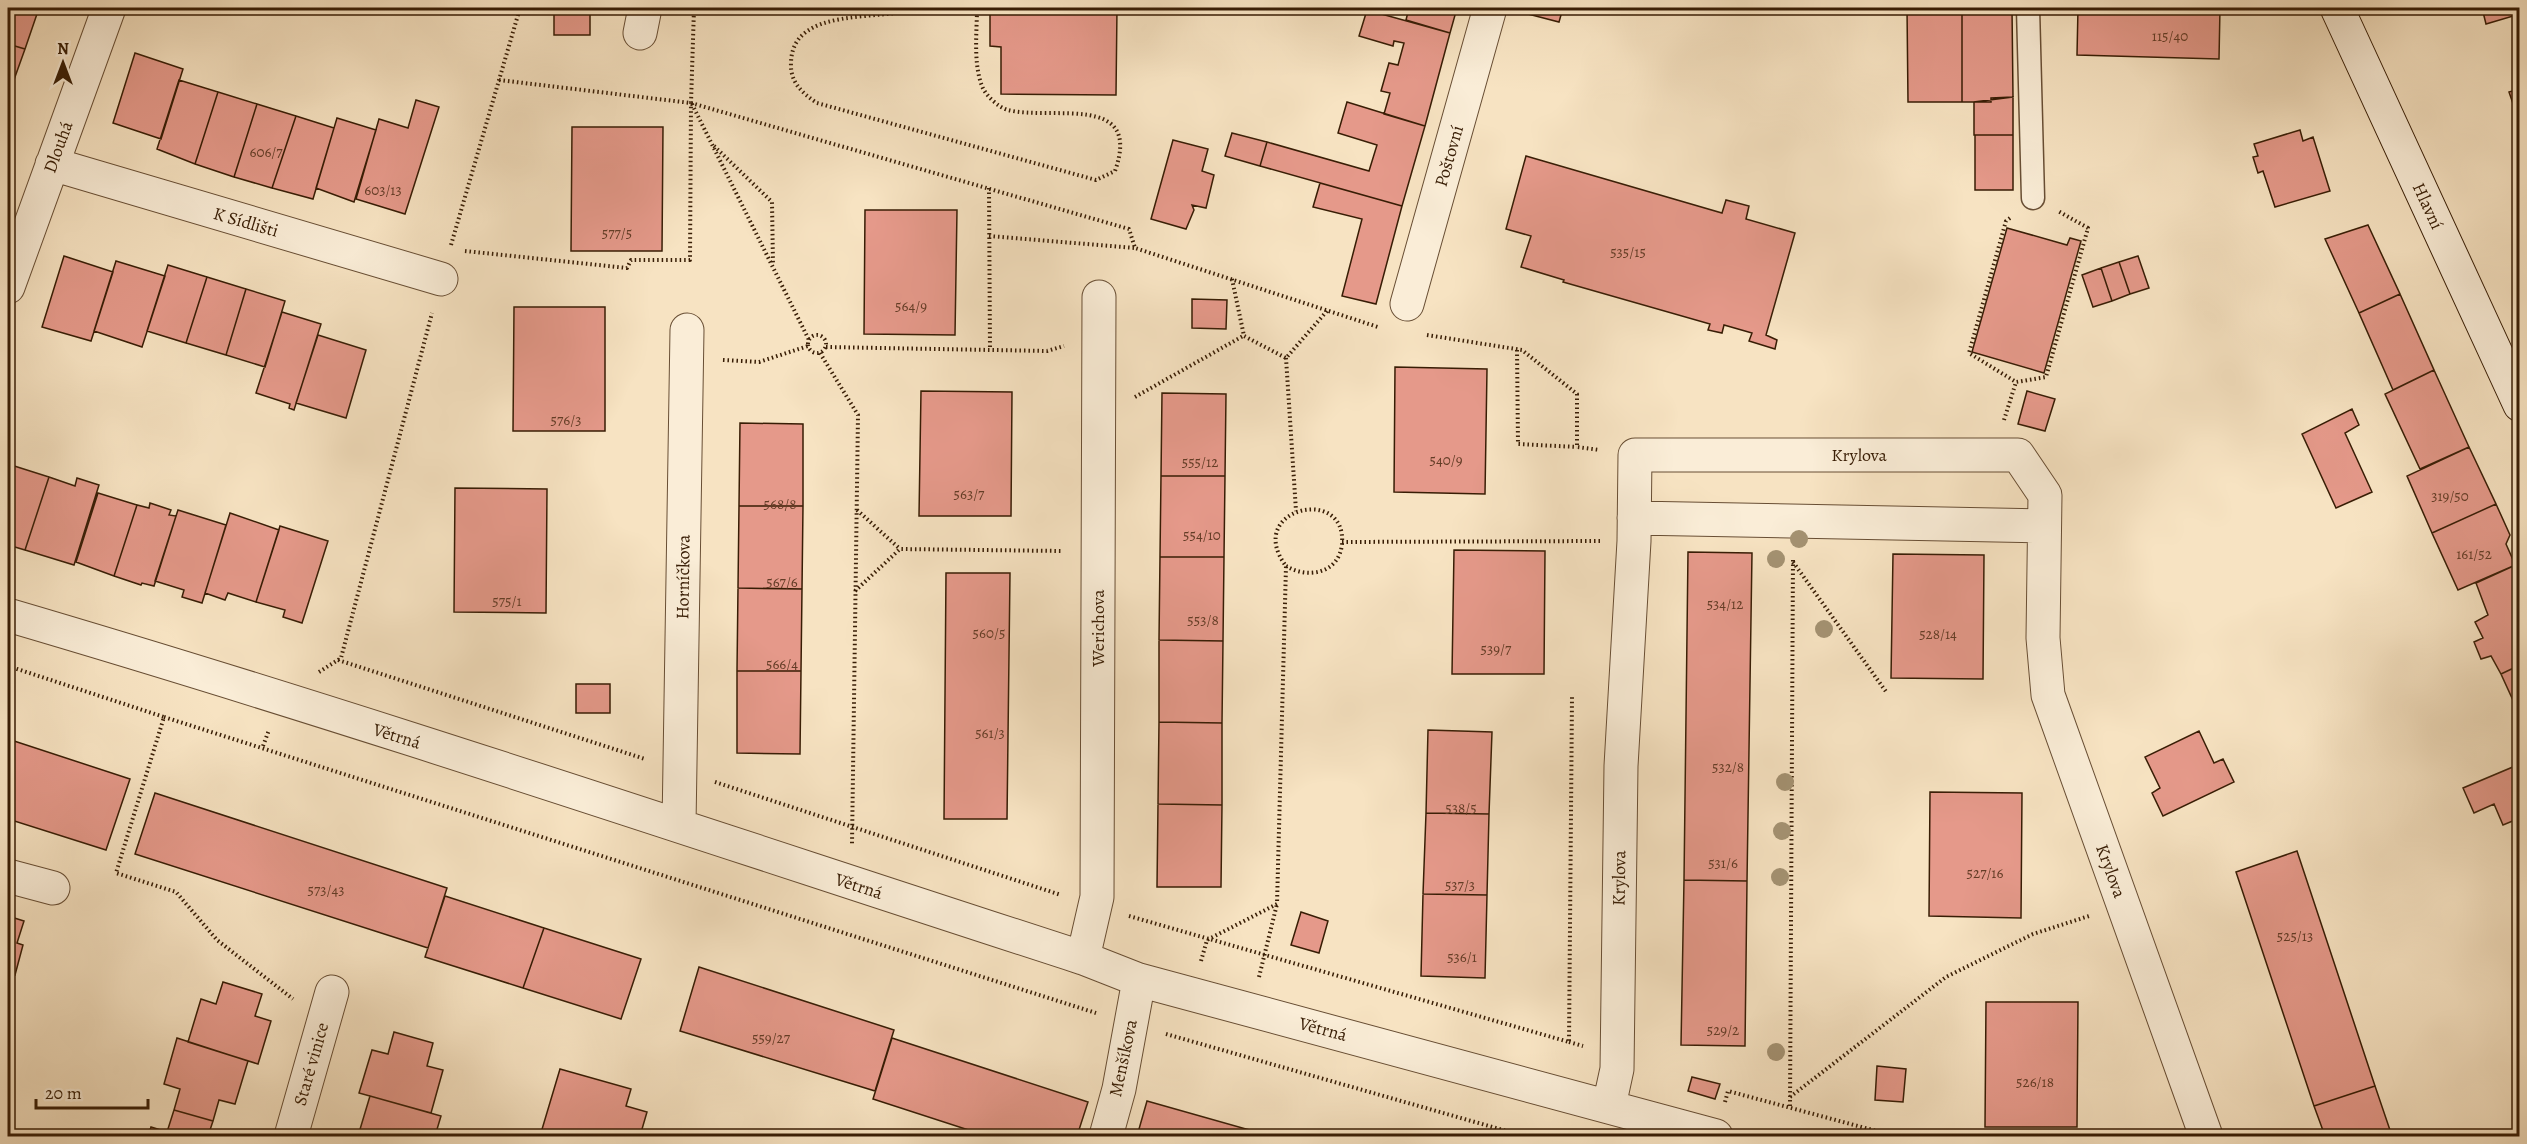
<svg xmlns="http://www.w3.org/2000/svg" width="2527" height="1144" viewBox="0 0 2527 1144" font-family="Alegreya,serif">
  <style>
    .building { fill: #e5998a; stroke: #381d05; stroke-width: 1.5 }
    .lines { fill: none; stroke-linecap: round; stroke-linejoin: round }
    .service-casing { stroke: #684e34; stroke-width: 25 }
    .minor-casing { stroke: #684e34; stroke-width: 35 }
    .secondary-casing { stroke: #381d05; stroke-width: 35 }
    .path { stroke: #381d05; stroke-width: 4; stroke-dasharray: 1.5 3; stroke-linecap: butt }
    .service { stroke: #faedd7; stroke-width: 22 }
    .minor { stroke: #faedd7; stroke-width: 33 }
    .secondary { stroke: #faedd7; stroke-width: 33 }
    .tree { fill: #a49272 }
    .labels { text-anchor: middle; stroke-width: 4.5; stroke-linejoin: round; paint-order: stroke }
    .number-label { font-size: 15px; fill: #633c26 }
    .street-label { font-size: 18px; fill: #381d05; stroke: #faedd7 }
  </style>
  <rect width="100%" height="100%" fill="#f7e3c2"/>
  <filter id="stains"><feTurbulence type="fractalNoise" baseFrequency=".00333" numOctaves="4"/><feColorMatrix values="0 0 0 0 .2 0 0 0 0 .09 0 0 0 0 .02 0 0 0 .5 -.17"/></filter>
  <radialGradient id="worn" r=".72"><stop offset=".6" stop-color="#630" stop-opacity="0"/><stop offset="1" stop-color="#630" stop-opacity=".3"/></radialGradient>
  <!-- building -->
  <path class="building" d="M8,8h20l10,3 -13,38 -17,-5z
    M554,8h36v27h-36z
    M990,8h127l-1,87 -115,-1v-47l-11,-1z
    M1409,8h48l-7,25 -44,-13z
    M1526,8h37l-4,14 -35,-9z
    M1907,8h55v94h-54z
    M1962,8h50l1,89 -22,1v4h-29z
    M2078,8h142l-1,51 -142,-4z
    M2482,8h38v6l-34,10z
    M1367,10l83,23 -25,93 -41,-12 6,-21 -9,-2 8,-28 9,2 6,-22 -10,-2 -1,5 -34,-10z
    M8,44l17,5 -14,39 -3,-2z
    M135,53l48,16 -22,70 -48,-16z
    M179,80l39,12 -23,72 -38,-15z
    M2520,89v35l-11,-32z
    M218,92l39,12 -23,73 -39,-13z
    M2013,97v38h-39v-33z
    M416,100l23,7 -34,107 -49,-15 23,-80 29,9z
    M1347,102l78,24 -23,80 -142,-40 7,-24 102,29 8,-26 -39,-12z
    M257,104l39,12 -24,72 -38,-11z
    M296,116l38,12 -21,71 -41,-11z
    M337,118l39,12 -22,72 -38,-14z
    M572,127h91l-1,124h-91z
    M2300,130l3,11 10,-4 17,54 -55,16 -12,-36 -5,2 -5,-16 5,-1 -4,-12z
    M1232,133l35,9 -7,24 -35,-10z
    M1975,135h38v55h-38z
    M1173,140l35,9 -6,22 12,4 -8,33 -14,-3 2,5 -8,19 -35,-10z
    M1526,156l196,57 4,-13 23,6 -3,13 49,14 -29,102 11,5 -2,9 -26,-8 3,-8 -28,-8 -2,8 -14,-3 2,-6 -147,-42 1,-2 -43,-13 10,-31 -25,-7z
    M1320,183l82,23 -26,98 -34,-8 20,-77 -49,-12z
    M865,210h92l-2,125 -91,-1z
    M2368,225l32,69 -41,19 -34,-74z
    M2007,228l60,17 3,-7 11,3 -37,132 -72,-21z
    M64,256l49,16 -22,69 -49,-14z
    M2138,256l11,32 -19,6 -11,-32z
    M116,261l49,15 -23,71 -48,-16z
    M2119,262l11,32 -18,7 -11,-33z
    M168,265l39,12 -21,66 -39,-12z
    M2101,268l11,33 -19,6 -11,-32z
    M207,277l39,12 -20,66 -40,-12z
    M246,289l39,12 -20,66 -39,-12z
    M2400,294l34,76 -41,20 -34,-77z
    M1192,299l35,1 -1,29 -34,-1z
    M514,307h91v124h-92z
    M282,312l39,12 -27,86 -5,-2 1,-4 -34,-11z
    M318,335l48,15 -20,68 -50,-15z
    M1395,367l92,2 -2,125 -91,-2z
    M2434,370l35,77 -49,22 -35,-75z
    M921,391l91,1 -1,124h-92z
    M2027,391l28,8 -10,32 -27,-7z
    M1162,393l64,1 -1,82h-64z
    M2352,409l7,16 -14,8 27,59 -36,16 -34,-74z
    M740,423l63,1v82h-64z
    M2469,447l27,57 -64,29 -25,-57z
    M8,464l41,13 -24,73 -17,-5z
    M1161,476h64l-1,81h-64z
    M49,477l26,9 2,-8 22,7 -25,80 -49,-15z
    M455,488l92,1 -1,124 -92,-1z
    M98,493l39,12 -23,71 -38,-14z
    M150,503l21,7 -2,5 7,1 -22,70 -12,-3 -1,2 -27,-9 23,-71 12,3z
    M2496,504l14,31 -4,9 8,18 6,-2v3l-62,27 -26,-57z
    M739,506h64l-1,83 -64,-1z
    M178,510l48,15 -24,78 -20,-6 2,-7 -29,-9z
    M230,513l49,17 -23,72 -28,-9 -3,7 -20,-7z
    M280,526l48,15 -26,82 -19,-6 2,-7 -29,-8z
    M1454,550l91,1 -1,123h-92z
    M1688,552l64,1 -5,328 -63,-1z
    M1893,554l91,1 -1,124 -92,-1z
    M1160,557h64l-1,84 -64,-1z
    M2520,563v102l-19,9 -10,-18 -10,3 -7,-17 9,-4 -8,-16 13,-7 -12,-32z
    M946,573h64l-3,246h-63z
    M738,588l64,1 -1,82h-64z
    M1159,640l64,1 -1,82 -63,-1z
    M2520,665v43l-3,1 -16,-35z
    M737,671h64l-1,83 -63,-1z
    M576,684h34v29h-34z
    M1159,722l63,1v82l-64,-1z
    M1428,730l64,2 -3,82 -63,-1z
    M2199,731l15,32 9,-4 11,23 -71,34 -11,-23 8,-5 -15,-31z
    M8,739l122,40 -24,71 -98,-31z
    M2520,764v54l-17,7 -9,-21 -20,9 -11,-25z
    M1930,792l92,1 -1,125 -92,-2z
    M155,793l292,95 -19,60 -293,-94z
    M1158,804l64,1 -1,82h-64z
    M1426,813l63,1 -2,81 -64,-1z
    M2297,851l78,235 -61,20 -78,-234z
    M1684,880l63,1 -2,165 -64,-1z
    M1423,894l64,1 -2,83 -64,-2z
    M445,896l99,32 -21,60 -98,-31z
    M1301,912l27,9 -9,32 -28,-8z
    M8,916l16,5 -7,22 6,2 -8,30 -6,-2 -1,6z
    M544,928l97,31 -20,60 -98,-31z
    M699,967l195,63 -19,61 -195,-60z
    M223,982l39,12 -7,22 16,5 -13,43 -70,-22 13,-43 15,5z
    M1986,1002h92l-1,125h-92z
    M394,1032l39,11 -6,23 16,4 -12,43 -72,-20 13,-43 16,4z
    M177,1038l71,23 -13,43 -16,-4 -6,21 -39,-11 6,-21 -16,-5z
    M892,1038l196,64 -11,34h-90l-114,-37z
    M1877,1066l29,3 -3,33 -28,-2z
    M560,1069l71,20 -5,17 21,6 -7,24h-51l-13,-3 -1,3h-35z
    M1692,1077l28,7 -5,15 -27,-8z
    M2375,1086l17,50h-67l-11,-30z
    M370,1096l71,20 -6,20h-77z
    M1147,1101l99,28 -2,7h-107z
    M174,1110l39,11 -5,15h-60l3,-9 16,5z
    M1246,1129l26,7h-28z"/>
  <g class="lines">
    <!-- service casing -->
    <g class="service-casing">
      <path id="service" d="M2028,8l5,190"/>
    </g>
    <!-- minor casing -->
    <g class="minor-casing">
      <path id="minor" d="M640,33l5,-25
        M52,164l389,115
        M8,287l101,-279
        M1407,304l83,-296
        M1634,518l410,8
        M8,615c361,106 717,227 1075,343l56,22 577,156
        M679,825l8,-495
        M8,876l45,12
        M1083,958l14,-61 2,-600
        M1609,1106l8,-37 4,-303 13,-225 1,-86h383l27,40 -2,143 5,57 158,441
        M291,1136l41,-144
        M1106,1136l13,-47 20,-109"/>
    </g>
    <!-- secondary casing -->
    <g class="secondary-casing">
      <path id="secondary" d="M2337,8l183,397"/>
    </g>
    <!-- path -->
    <path class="path" d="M919,8c-38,14 -127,-3 -128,55 -1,19 11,30 26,40l279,77 19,-9c28,-79 -64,-50 -107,-61 -9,-2 -23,-15 -26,-24 -9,-23 -5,-55 -5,-78
      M499,80l192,23 3,-95
      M691,103l438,126 6,19 243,79
      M692,104l117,236
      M714,146l58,56 1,63
      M989,188l1,162
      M2010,218l-4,3 -37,132 47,29
      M989,236l146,12
      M451,245l69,-237
      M465,251l162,17 4,-8h59l1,-157
      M1232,279l12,57 42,22 41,-47
      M808 344a9 9 0 1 1 18 0a9 9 0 1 1-18 0Z
      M1427,335l95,15 55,44v53l23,3
      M826,347l221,4 17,-5
      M1517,350l1,94 59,3
      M820,353l38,62 -6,429
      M1286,358l10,153
      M723,360l36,2 49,-16
      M1135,397l108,-61
      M2004,420l12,-38 30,-5 42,-149 -30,-17
      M857,510l43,39
      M1342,542l258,-1
      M1793,562l94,131
      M855,591l45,-42 162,2
      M338,660l307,99
      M8,666l156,51 -48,156 60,19 41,48 76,59
      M319,672l22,-14 91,-345
      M164,717l932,296
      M263,746l6,-16
      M715,782l346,113
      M1129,916l440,126 3,-345
      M1201,961l6,-21 70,-36 9,-338c-43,-57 61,-82 56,-22 -3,30 -35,35 -56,22
      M1259,977l18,-73
      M1166,1034l358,102
      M1569,1042l14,4
      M1790,1097l156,-120 87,-43 56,-18
      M1725,1102l3,-11 167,45
      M1790,1106l3,-549"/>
    <!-- service -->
    <use href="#service" class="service"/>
    <!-- minor -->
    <use href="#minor" class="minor"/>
    <!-- secondary -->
    <use href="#secondary" class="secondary"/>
  </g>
  <!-- trees -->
  <g class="tree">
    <circle cx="1799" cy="539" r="9"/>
    <circle cx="1776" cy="559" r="9"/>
    <circle cx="1824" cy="629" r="9"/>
    <circle cx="1785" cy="782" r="9"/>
    <circle cx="1782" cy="831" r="9"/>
    <circle cx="1780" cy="877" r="9"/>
    <circle cx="1776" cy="1052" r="9"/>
  </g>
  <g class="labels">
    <!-- number labels -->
    <g class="number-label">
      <text x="2170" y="41">115/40</text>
      <text x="266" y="157">606/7</text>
      <text x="383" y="195">603/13</text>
      <text x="617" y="238">577/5</text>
      <text x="1628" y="257">535/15</text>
      <text x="911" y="311">564/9</text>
      <text x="566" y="425">576/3</text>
      <text x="1446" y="465">540/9</text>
      <text x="1200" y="467">555/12</text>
      <text x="969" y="499">563/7</text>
      <text x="2450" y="501">319/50</text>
      <text x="780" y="509">568/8</text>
      <text x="1202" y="540">554/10</text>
      <text x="2474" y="559">161/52</text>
      <text x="782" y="587">567/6</text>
      <text x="507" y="606">575/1</text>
      <text x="1725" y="609">534/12</text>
      <text x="1203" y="625">553/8</text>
      <text x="989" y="638">560/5</text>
      <text x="1938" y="639">528/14</text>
      <text x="1496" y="654">539/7</text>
      <text x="782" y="669">566/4</text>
      <text x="990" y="738">561/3</text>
      <text x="1728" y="772">532/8</text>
      <text x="1461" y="813">538/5</text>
      <text x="1723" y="868">531/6</text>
      <text x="1985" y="878">527/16</text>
      <text x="1460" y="890">537/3</text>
      <text x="326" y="895">573/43</text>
      <text x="2295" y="941">525/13</text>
      <text x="1462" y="962">536/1</text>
      <text x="1723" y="1035">529/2</text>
      <text x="771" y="1043">559/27</text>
      <text x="2035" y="1087">526/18</text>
    </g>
    <!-- street labels -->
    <g class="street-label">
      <text transform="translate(58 147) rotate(-70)" y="6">Dlouhá</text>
      <text transform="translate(1449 156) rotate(-74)" y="6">Poštovní</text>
      <text transform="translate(2428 206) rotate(65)" y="6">Hlavní</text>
      <text transform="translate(246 222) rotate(16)" y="6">K Sídlišti</text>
      <text x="1859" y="461">Krylova</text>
      <text transform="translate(683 577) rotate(-89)" y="6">Horníčkova</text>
      <text transform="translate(1098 628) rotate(-90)" y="6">Werichova</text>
      <text transform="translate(397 736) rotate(17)" y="6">Větrná</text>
      <text transform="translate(2111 871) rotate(70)" y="6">Krylova</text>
      <text transform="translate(1619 878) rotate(-89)" y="6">Krylova</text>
      <text transform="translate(859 886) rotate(18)" y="6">Větrná</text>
      <text transform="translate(1323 1029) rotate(15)" y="6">Větrná</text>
      <text transform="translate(1123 1058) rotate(-78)" y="6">Menšíkova</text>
      <text transform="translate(311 1064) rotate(-74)" y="6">Staré vinice</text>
    </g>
  </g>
  <!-- margin -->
  <rect width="2527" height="1144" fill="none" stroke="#f7e3c2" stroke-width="30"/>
  <rect x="9" y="9" width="2509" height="1126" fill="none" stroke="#381d05" stroke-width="3"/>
  <rect x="15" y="15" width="2497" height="1114" fill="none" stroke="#381d05" stroke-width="1.5"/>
  <!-- north arrow -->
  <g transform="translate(63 63)" stroke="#faedd7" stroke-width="4.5" paint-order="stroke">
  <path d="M0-4.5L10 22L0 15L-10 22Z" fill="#381d05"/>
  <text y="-9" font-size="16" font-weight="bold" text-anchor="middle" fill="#381d05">N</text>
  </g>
  <!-- scale -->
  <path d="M36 1099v9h112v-9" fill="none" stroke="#381d05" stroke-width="3"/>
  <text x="45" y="1099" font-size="18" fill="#381d05" stroke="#faedd7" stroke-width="4.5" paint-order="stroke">20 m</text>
  <rect width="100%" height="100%" filter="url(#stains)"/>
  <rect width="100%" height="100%" fill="url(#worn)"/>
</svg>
